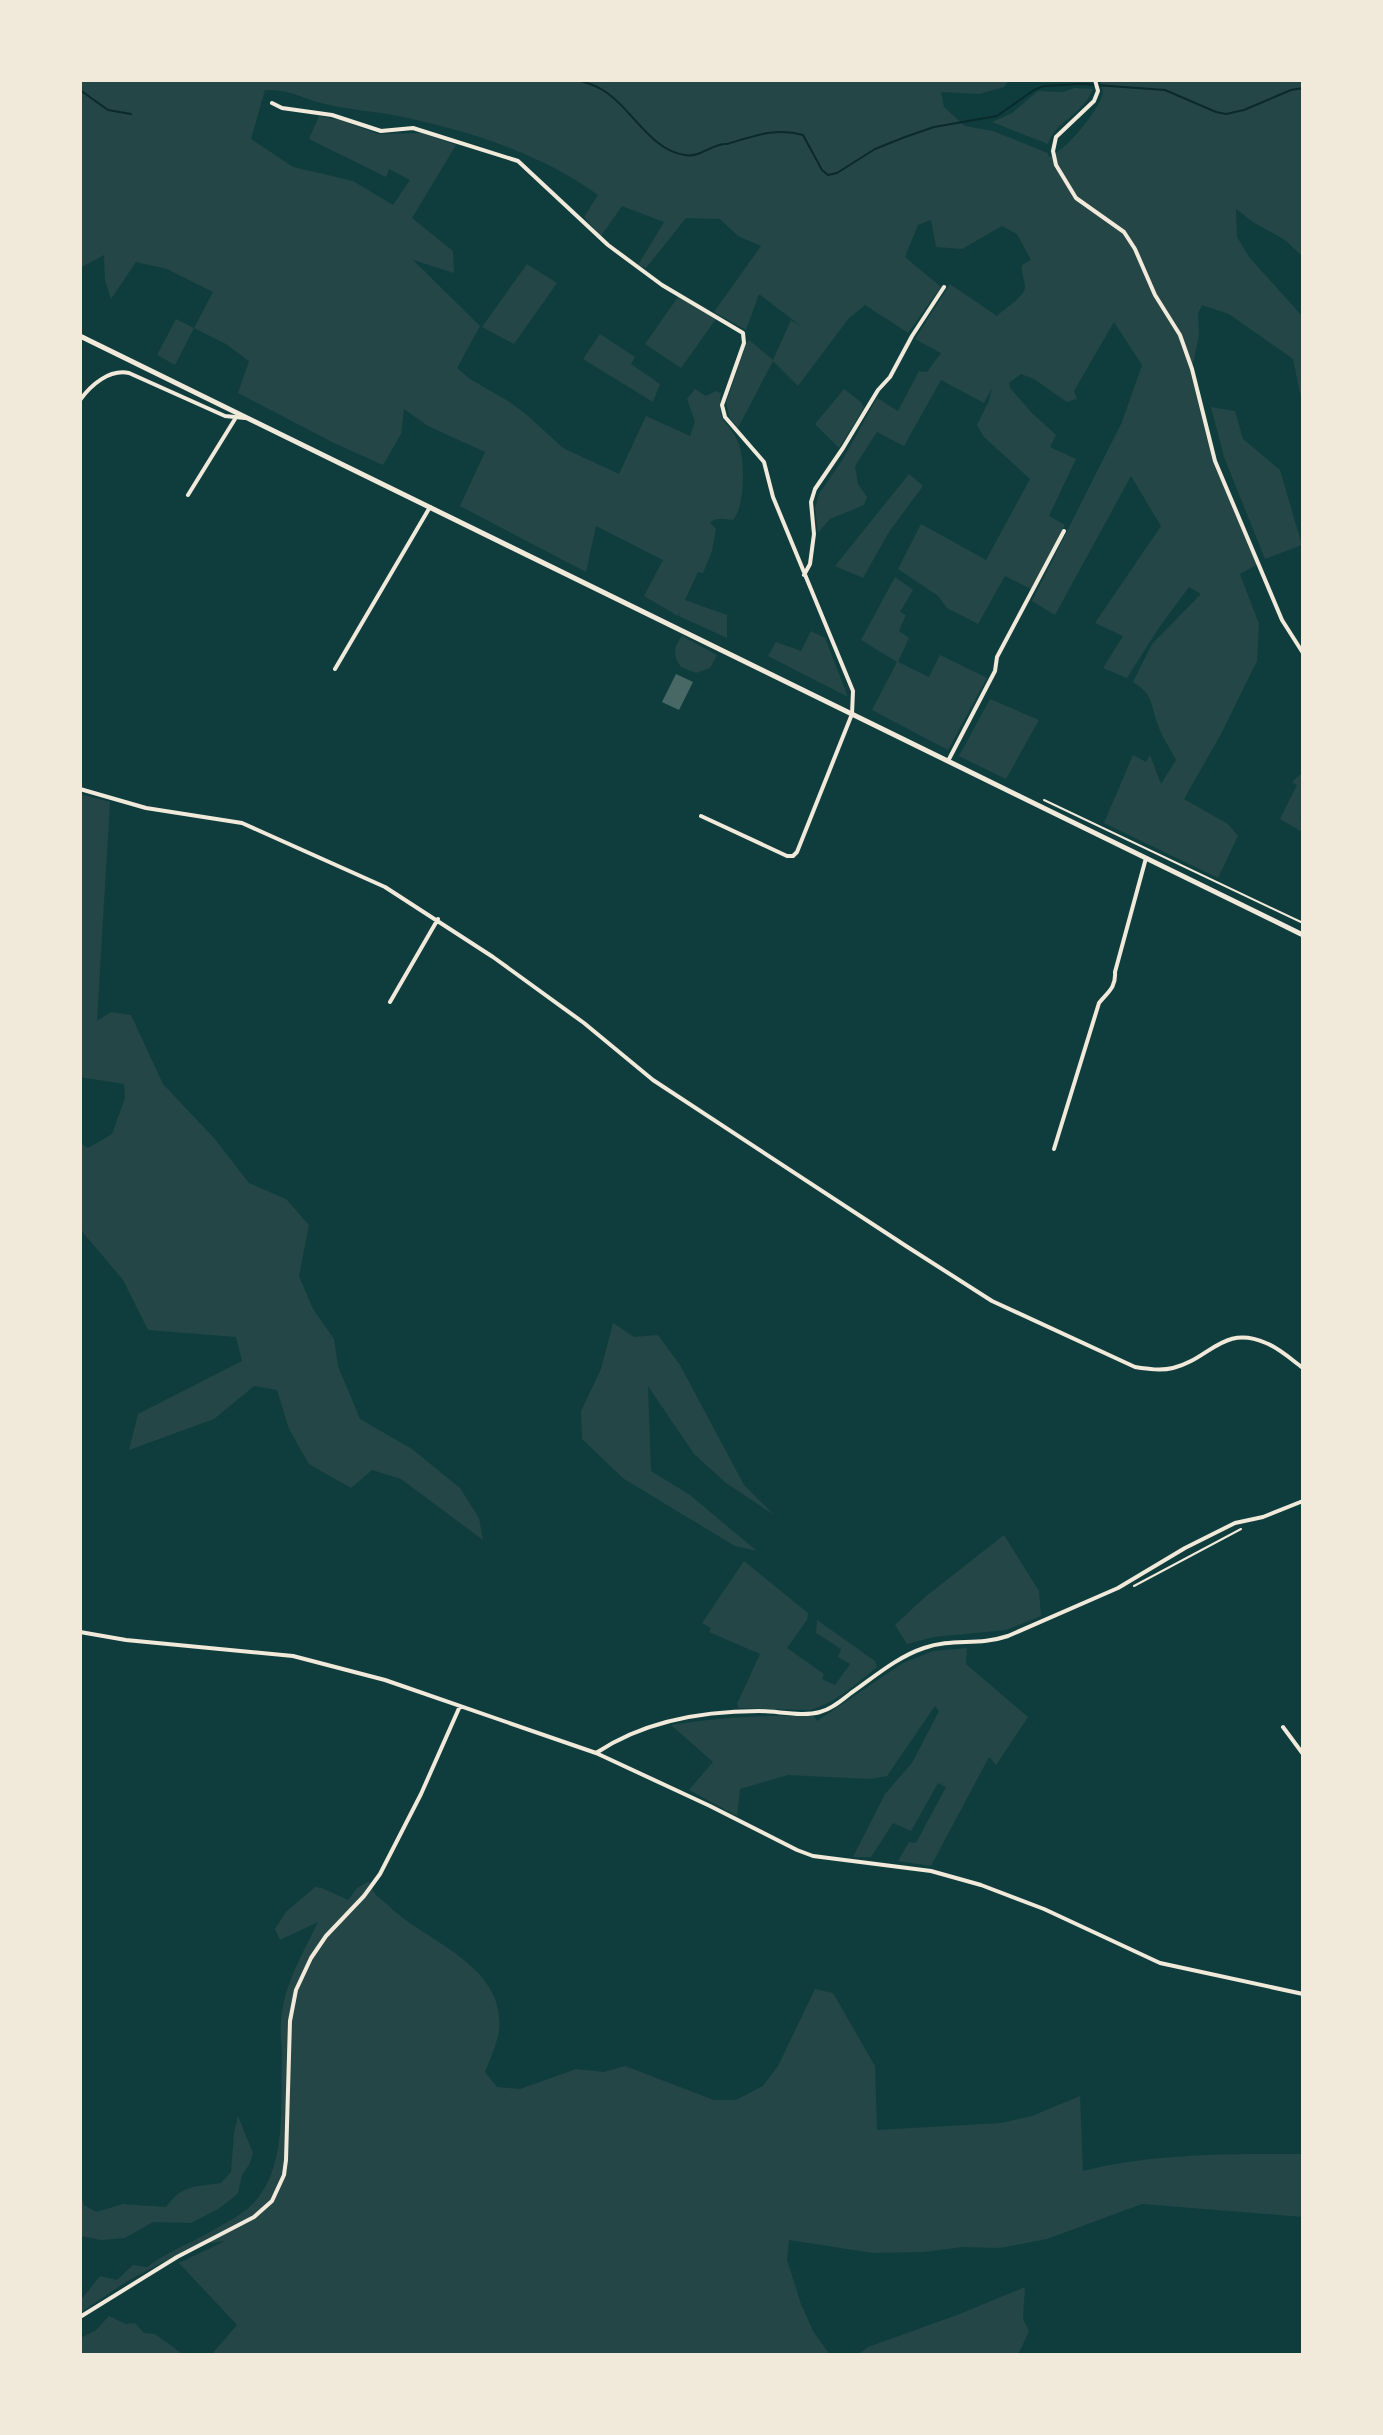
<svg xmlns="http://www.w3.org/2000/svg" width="1383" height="2435" viewBox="0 0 1383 2435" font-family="Overpass,sans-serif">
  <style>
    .green { fill: #244646 }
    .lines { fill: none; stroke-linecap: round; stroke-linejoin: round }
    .stream { stroke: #0a2a2b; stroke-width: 2 }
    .building { fill: #486865 }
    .path { stroke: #f1e9da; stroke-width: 2 }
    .minor { stroke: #f1e9da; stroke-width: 4 }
    .tertiary { stroke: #f1e9da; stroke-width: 5 }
  </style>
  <rect width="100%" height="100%" fill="#0f3d3e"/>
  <!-- green -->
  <path class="green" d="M80,80h929l-5,7 -25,7 -38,-2 3,15 21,19 28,5 55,22 1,4c17,-7 49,-45 54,-64l-3,-13h203v177l-18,-17 -32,-18 -17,-13 1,28 12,20 54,60v90l-10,-48 -64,-45 -27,-9 -4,9 1,21 -7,34 23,92 43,103 -18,10 19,50 -2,37 -36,73 -37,65 44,25 10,12 -20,42 -114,-55 29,-68 13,7 4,-7 11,29 15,-24c-6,-12 -14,-23 -18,-35 -8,-21 -4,-30 -25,-43l19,-38 49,-50 -12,-7 -31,42 -31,49 -24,-10 20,-32 -28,-13 66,-97 -30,-50 -76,139 -23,-14 90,-179 20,-57 -28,-43 -40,69 3,8 -10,3 -33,-23 -13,-5 -12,9 1,5 21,24 25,23 -6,12 26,12 -27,57 16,9 -34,64 -26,-13 -27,48 -31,-16 -9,-12 -40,-27 23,-45 65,36 44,-81 -46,-42 -7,-12 12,-24 3,-13 -8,15 -43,-23 -37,66 -27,-14 -22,34 3,18 9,13 -3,8 -34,14 -12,14 -3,-25 4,-14 24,-35 34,-61 21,13 21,-40 8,1 14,-19 -26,-14 35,-55 47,32c7,-8 30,-20 28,-31 -1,-8 -4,-11 -3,-20l9,-5 -14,-26 -15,-8 -40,23 -26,-2 -5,-27 -13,5 -13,32 36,30 -33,46 -43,-28 -16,13 -51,68 -25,-25 -35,67 -8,-10 -4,-15 20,-59 3,-4 24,20 18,-40 11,7 -43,-33 -13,36 -32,-18 47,-66 -23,-10 -18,-17 -34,-1 -40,50 -8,-3 26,-43 -42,-16 -21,30 -17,-19 14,-22c-58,-42 -131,-65 -200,-79 -24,-5 -49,-6 -73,-12 -25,-6 -32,-14 -60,-14l-14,49 42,28 60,14 40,24 17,-25 -21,-11 -3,8 -77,-38 10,-23 21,4 38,14 44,-1 34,12 -44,73 41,33 1,22 -41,-13 67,66 -23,42 13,11 38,22 19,14 36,33 56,26 27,-58 44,20 5,-14 -8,-23 8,-10 11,7 10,-5 5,2c-5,34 9,26 18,52 6,17 6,62 -6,75 -8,0 -16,-4 -23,3l6,6 -4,22 -9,22 -5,-1 -13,28 42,15v23l-48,-22 1,-5 -2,5 -34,-20 19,-36 -67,-34 -10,46 -126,-66 25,-54 -57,-26 -24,-17 -3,25 -18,31 -49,-22 -96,-50 11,-32 -23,-17 -32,-16 -19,37 -18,-10 19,-36 18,9 19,-36 -46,-23 -31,-7 -25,37 -6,-19 -1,-25 -24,13z
    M1075,88l18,1c-12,28 -38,32 -45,55l-56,-22 20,-9 26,-22 25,1z
    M527,264l30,19 -43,61 -32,-17z
    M678,297l38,22 -35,49 -36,-24z
    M600,334l35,23 -4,7 29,20 -7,18 -70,-43z
    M844,389l17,13 3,6 -25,40 -24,-24z
    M1211,407l24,4 8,28 37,31 22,75 -37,14 -41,-102z
    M909,474l14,12 -34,46 -26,46 -28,-12z
    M895,577l18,13 -13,22 6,3 -7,16 10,7 -11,24 31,15 11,-22 47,23 -39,72 -76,-40 25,-48 -36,-22z
    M811,631l14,7 23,59 -80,-41 8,-14 25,9z
    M682,636l35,19 -7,13 -14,5 -15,-6c-8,-10 -8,-20 1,-31z
    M990,699l49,21 -33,59 -47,-23z
    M1303,772v42l-3,4 3,3 -1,11 -22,-13 17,-34 -5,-3z
    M80,794l30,8 -13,219 14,-9 20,3 32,69 51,54 35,45 37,16 23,26 -10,51 14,33 21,30 4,27 22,53 52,30 48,39 19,30 4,22 -82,-61 -29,-9 -21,18 -42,-24 -20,-35 -12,-39 -23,-4 -40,33 -85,31 9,-36 104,-53 -6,-24 -88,-7 -25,-50 -43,-51v-86l8,5 24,-14 13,-36 -1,-14 -44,-7z
    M613,1323l21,14 24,-2 22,30 64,120 30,30 -48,-32 -32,-29 -46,-68 3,85 39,24 67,56 -22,-5 -111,-67 -42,-40 -1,-28 20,-42z
    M1004,1535l35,56 2,25 -35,14 -72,7 -27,7 -12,-19 30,-28z
    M744,1561l64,52 -1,7 -20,28 37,26 -2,5 13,6 15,-21 -12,-7 3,-8 -25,-16 1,-13 58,41 2,6c-20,16 -41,36 -67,43l-71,-2 -2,-4 23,-50 -51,-22 2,-4 -9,-5z
    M967,1648l-1,16 62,53 -32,48 -7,-8 -58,109 -33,-5 11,-19 7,1 30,-56 -8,-4 -27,48 -18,-8 -22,34h-18l32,-63 27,-31 27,-52 -4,-5 -48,70 -18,3 -81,-4 -48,14 -3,27 -48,-26 24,-28 -42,-37c48,-8 94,-10 143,-9l3,5 86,-58 30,-12z
    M369,1881c5,16 11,16 22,27 39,36 115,58 108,123 -2,13 -9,28 -14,41l12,15 23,2 56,-20 28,3 21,-6 89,34h22l27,-14 15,-20 37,-77 18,4 42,73 2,64 124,-7 31,-7 48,-20 3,75c71,-18 147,-17 220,-17v63l-161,-13 -95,35 -47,9 -38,-1 -38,5 -51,1 -84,-13 -2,20 14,44 12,27 17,24h-619l26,-30 -58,-62 46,-22 -28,4 -34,17 -37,20 -46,31v-12l20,-25 17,4 16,-15 14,2c21,-16 47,-25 70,-39 14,-8 30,-16 40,-29 31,-36 23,-104 25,-149 -7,-51 15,-85 36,-128l-38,18 -5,-11 11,-17 29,-25 7,1 26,12 9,-12z
    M238,2116l15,37 -4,12 -7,10 -4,18 -5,5 -15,11 -27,14 -38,-1 -28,16 -24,2 -21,-4v-43l4,12 12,7 27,-8 43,3c17,-23 29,-20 55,-24l10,-11 3,-39z
    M1025,2287l-2,32 6,12 -11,24h-161l11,-8 89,-32z
    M109,2316l17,8 9,-1 9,10 11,1 29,21h-104v-17l15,-7z"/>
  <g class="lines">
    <!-- stream -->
    <path class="stream" d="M577,80c8,2 17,5 24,9 30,17 48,61 84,66 16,3 27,-12 42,-11 27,-8 49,-17 76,-9l19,35 6,5 9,-2 38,-24 30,-12 29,-10 63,-11 37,-26 10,-4 38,-2 83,6 51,22 10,2 18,-4 47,-20 12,-2
      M80,90l28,20 23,4"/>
  </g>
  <!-- building -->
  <path class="building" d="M676,674l17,8 -14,28 -17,-8z"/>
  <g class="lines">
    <!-- path -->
    <path class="path" d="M1044,800l259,123
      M1134,1586l107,-57"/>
    <!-- minor -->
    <path class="minor" d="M1095,80l3,11 -4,10 -38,36 -3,14 3,14 20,33 48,34 11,17 20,46 25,40 12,34 23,92 67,159 21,33
      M272,103l10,5 50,7 49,16 32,-3 105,33 90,84 54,40 81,48 1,10 -22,62 3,12 39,45 9,35 80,194 -1,23 -55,138 -4,4h-6l-86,-40
      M80,400c11,-15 29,-31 49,-27l96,43 20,2
      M188,495l47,-76
      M804,575l6,-11 4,-30 -3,-32 4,-13 28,-41 35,-58 12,-13 22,-41 32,-49
      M335,669l95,-162
      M948,761l47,-90 2,-14 67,-126
      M80,789l66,19 96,15 143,64 108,70 91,66 69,57 253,166 86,55 143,66c13,2 26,4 38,1 37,-9 50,-44 93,-25 13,5 26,17 37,25
      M390,1002l48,-83
      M1054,1149l45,-146c9,-11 17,-15 16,-31l31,-114
      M80,1632l46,8 167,16 92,24 211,73 114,53 87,44 16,6 118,15 50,14 63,24 116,54 143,31
      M1283,1727l20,27
      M596,1753c48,-32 106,-42 163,-42 19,0 43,6 61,1 12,-3 22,-12 31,-19 23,-16 46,-36 73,-45 28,-10 54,-2 84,-12l110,-48 67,-40 50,-25 28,-6 40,-16
      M80,2317l97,-60 77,-40 18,-16 12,-26 2,-15 4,-139 6,-31 15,-32 15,-22 38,-40 16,-22 41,-80 39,-88"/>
    <!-- tertiary -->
    <path class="tertiary" d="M80,336l1223,599"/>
  </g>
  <!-- border -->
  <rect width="1383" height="2435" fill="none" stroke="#f1e9da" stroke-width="164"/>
</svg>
